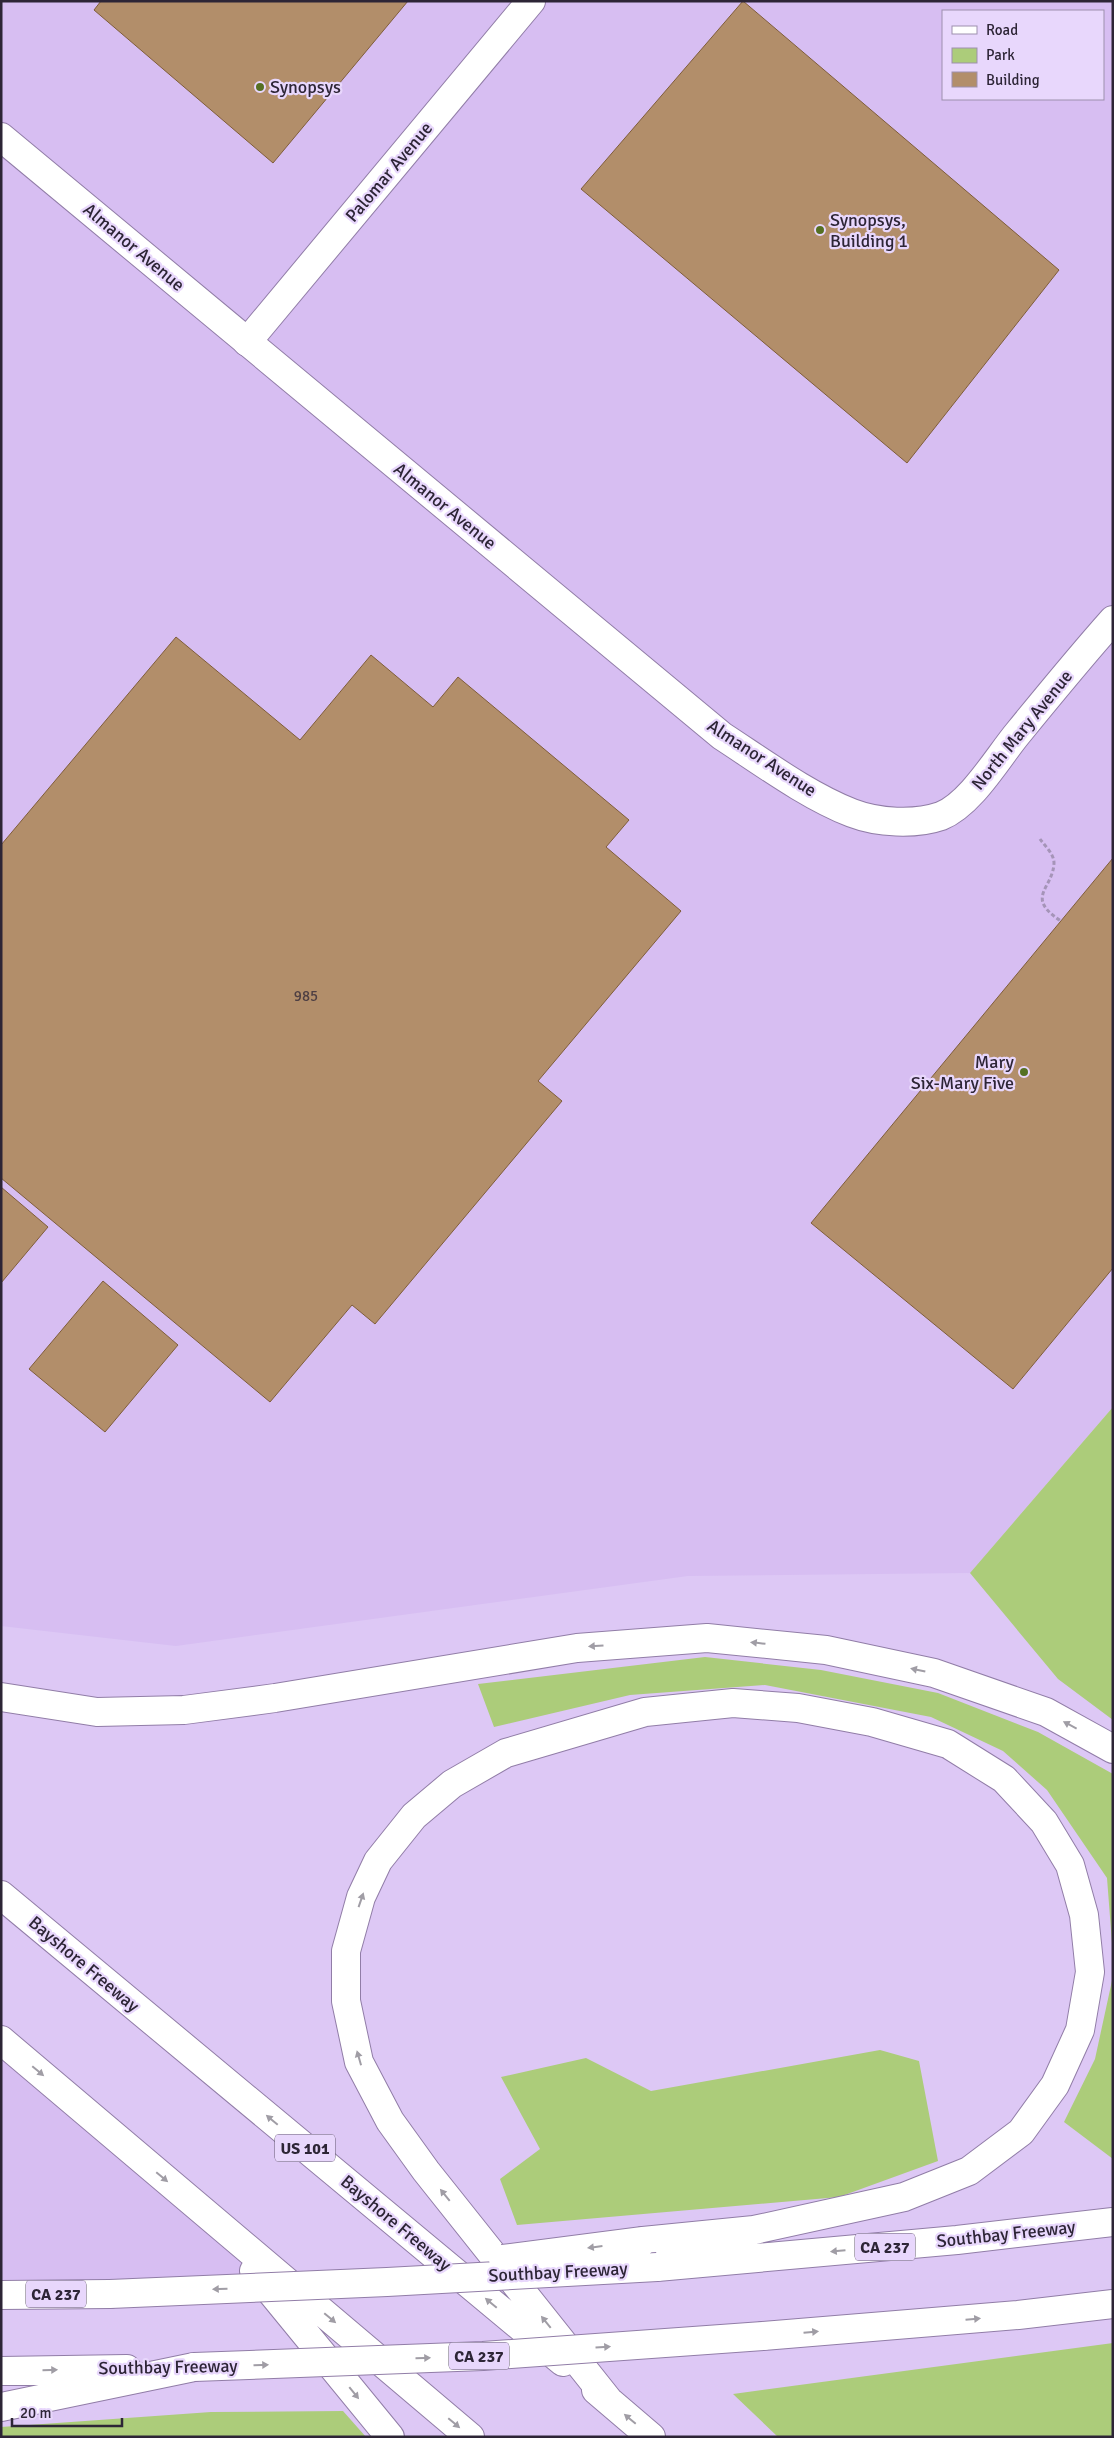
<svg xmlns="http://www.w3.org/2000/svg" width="1114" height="2438" viewBox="0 0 1114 2438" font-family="Signika,sans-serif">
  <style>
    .built { fill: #d7bef2; fill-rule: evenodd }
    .green { fill: #accc7a }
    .building { fill: #b28e6a; stroke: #7f5d3a }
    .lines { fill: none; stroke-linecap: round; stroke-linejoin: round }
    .minor-casing { stroke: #917da7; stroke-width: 30 }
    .tertiary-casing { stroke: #917da7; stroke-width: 30 }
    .motorway-casing { stroke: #917da7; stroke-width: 30 }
    .path { stroke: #a594b8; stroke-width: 3; stroke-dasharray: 4 2.5; stroke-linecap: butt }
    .minor { stroke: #fff; stroke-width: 28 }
    .tertiary { stroke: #fff; stroke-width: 28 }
    .motorway { stroke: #fff; stroke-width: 28 }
    .motorway-bridge-casing { stroke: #917da7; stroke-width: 30; stroke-linecap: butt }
    .motorway-bridge { stroke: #fff; stroke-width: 28 }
    .oneway { fill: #a09da5 }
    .poi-dot { fill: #557023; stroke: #e8d7fc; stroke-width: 2 }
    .labels { text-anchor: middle; stroke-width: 4.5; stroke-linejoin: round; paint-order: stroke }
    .number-label { font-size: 15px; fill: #4e3f43 }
    .shield { fill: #e8d7fc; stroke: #655a71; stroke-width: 1 }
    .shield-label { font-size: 16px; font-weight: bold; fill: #2d2536 }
    .poi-label { font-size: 18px; fill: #2d2536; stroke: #e8d7fc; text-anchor: start }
    .street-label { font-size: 18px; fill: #2d2536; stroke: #e8d7fc }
  </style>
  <rect width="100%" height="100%" fill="#ddc8f5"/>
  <!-- built -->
  <path class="built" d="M1,1h1112v1406l-143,166 -282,3 -512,70 -175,-20zM943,11h160v88h-160z
    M1,2040l211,179 57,68 -268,8z"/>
  <!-- green -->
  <path class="green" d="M1113,1407v313l-55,-41 -88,-106z
    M705,1657l116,13 117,23 100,39 75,42v182l-6,-78 -60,-88 -44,-39 -72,-34 -166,-32 -135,10 -136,32 -16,-43z
    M1113,1976v183l-49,-37 31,-63z
    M880,2050l39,11 19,100 -99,36 -322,28 -17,-46 40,-30 -39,-72 85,-19 65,33z
    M1113,2343v94h-335l-45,-43z
    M343,2411l23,26h-365v-10l210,-15z"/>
  <!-- building -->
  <path class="building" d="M101,1h307l-135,162 -179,-153z
    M743,1l316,269 -152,193 -326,-274z
    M176,637l124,103 71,-85 62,52 25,-30 171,143 -23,27 75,64 -143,170 24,20 -187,223 -23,-19 -82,97 -269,-224v-333z
    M1113,858v410l-100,121 -202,-166z
    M1,1187l47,40 -47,56z
    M103,1281l75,64 -73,87 -76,-63z"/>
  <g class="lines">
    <!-- minor casing -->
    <g class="minor-casing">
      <path id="minor" d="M247,342l284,-341"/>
    </g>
    <!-- tertiary casing -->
    <g class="tertiary-casing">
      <path id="tertiary" d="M1,137l721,599c40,26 86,60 130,77 26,10 63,12 89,3 30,-12 57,-59 77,-83 31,-38 62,-76 95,-113"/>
    </g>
    <!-- motorway casing -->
    <g class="motorway-casing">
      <path id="motorway" d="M1,1697l96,15 87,-2 91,-12 302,-50 130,-10 119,12 108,23 112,39 67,37
        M1,1895l562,467
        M1,2040l469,397
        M657,2267l300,-27 156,-18
        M254,2271l136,166
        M1,2295l109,-1
        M763,2336l255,-21 95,-11
        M1,2371l126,-2
        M596,2390l55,47
        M609,2401l-183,-230 -36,-50 -31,-59 -13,-61v-50l15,-54 17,-36 36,-45 38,-32 54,-31 139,-41 88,-9 65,5 74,14 76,22 56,35 40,43 26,43 14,50 6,57 -10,58 -25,55 -34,47 -52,39 -65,26 -150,33 -111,11
        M1,2407l193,-40"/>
    </g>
    <!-- path -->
    <path class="path" d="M1040,839c5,7 14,15 14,24 -1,26 -30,34 7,58"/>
    <!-- minor -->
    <use href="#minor" class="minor"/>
    <!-- tertiary -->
    <use href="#tertiary" class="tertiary"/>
    <!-- motorway -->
    <use href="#motorway" class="motorway"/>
    <!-- motorway-bridge casing -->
    <g class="motorway-bridge-casing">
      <path id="motorway-bridge" d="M503,2259l140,-18
        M110,2294l277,-12 270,-15
        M194,2367l289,-11 280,-20"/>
    </g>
    <!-- motorway-bridge -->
    <use href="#motorway-bridge" class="motorway-bridge"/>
  </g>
  <!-- one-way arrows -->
  <defs><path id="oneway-solid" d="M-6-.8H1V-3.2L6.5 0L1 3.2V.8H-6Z" transform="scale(1.25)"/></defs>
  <g class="oneway">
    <use href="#oneway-solid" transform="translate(758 1643) rotate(-174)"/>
    <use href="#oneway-solid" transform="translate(596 1646) rotate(176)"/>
    <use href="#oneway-solid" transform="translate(918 1670) rotate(-168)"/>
    <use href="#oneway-solid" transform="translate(1070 1725) rotate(-152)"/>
    <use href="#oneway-solid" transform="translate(361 1900) rotate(-71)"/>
    <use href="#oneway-solid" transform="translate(359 2058) rotate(-106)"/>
    <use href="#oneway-solid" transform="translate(38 2071) rotate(40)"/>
    <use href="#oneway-solid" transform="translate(272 2120) rotate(-140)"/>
    <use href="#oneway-solid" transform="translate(162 2177) rotate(40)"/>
    <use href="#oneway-solid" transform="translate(445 2195) rotate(-129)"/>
    <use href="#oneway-solid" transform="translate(595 2247) rotate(173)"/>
    <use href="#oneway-solid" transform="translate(838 2251) rotate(175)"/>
    <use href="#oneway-solid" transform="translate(220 2289) rotate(178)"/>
    <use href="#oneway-solid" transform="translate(491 2303) rotate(-140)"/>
    <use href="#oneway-solid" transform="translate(330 2318) rotate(40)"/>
    <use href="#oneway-solid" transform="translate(973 2319) rotate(-5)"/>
    <use href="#oneway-solid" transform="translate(546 2322) rotate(-129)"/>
    <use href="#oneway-solid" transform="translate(811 2332) rotate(-5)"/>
    <use href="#oneway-solid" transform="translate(603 2347) rotate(-4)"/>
    <use href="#oneway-solid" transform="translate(423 2358) rotate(-2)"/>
    <use href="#oneway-solid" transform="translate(261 2365) rotate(-2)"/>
    <use href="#oneway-solid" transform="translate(50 2370) rotate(-1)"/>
    <use href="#oneway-solid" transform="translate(354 2393) rotate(51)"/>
    <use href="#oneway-solid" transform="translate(630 2419) rotate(-140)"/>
    <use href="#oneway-solid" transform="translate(454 2423) rotate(40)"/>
  </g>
  <!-- markers -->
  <g class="poi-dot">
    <circle cx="260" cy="87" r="5"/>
    <circle cx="820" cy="230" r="5"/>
    <circle cx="1024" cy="1072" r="5"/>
  </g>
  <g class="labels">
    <!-- number labels -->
    <g class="number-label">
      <text x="306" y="1001">985</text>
    </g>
    <!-- shield labels -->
    <g class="shield">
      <rect x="275" y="2134.5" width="60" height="27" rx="4"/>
      <rect x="855" y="2233.5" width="60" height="27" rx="4"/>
      <rect x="26" y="2280.5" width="60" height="27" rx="4"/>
      <rect x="449" y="2342.5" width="60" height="27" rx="4"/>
    </g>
    <g class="shield-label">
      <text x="305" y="2154">US 101</text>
      <text x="885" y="2253">CA 237</text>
      <text x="56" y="2300">CA 237</text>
      <text x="479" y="2362">CA 237</text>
    </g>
    <!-- poi labels -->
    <g class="poi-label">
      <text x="270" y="93">Synopsys</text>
      <text x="830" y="226">Synopsys,<tspan x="830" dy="21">Building 1</tspan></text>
      <text x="1014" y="1068" text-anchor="end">Mary<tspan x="1014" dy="21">Six-Mary Five</tspan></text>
    </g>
    <!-- street labels -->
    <g class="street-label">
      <text transform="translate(389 172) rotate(-50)" y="6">Palomar Avenue</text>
      <text transform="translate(134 247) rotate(40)" y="6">Almanor Avenue</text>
      <text transform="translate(445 506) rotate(39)" y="6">Almanor Avenue</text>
      <text transform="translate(1022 730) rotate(-51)" y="6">North Mary Avenue</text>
      <text transform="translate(762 758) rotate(33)" y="6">Almanor Avenue</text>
      <text transform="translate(84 1964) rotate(40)" y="6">Bayshore Freeway</text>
      <text transform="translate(396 2223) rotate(40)" y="6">Bayshore Freeway</text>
      <text transform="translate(1006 2234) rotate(-6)" y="6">Southbay Freeway</text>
      <text transform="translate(558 2272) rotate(-3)" y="6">Southbay Freeway</text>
      <text transform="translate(168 2367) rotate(-1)" y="6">Southbay Freeway</text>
    </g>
  </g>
  <!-- border -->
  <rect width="1114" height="2438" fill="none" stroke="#2d2536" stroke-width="5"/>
  <!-- legend -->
  <rect x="942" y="10" width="162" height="90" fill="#e8d7fc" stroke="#9d90ad"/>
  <rect x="952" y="26" width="25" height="8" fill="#ffffff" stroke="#9d90ad"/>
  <text x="986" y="35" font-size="15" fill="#2d2536">Road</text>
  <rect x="952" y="48" width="25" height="15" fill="#accc7a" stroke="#9d90ad"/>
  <text x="986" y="60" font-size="15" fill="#2d2536">Park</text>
  <rect x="952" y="72" width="25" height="15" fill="#b28e6a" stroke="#9d90ad"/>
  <text x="986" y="85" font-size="15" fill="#2d2536">Building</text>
  <!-- scale -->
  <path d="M12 2418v8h110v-8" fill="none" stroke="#2d2536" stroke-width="2.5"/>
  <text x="20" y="2418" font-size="15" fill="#2d2536" stroke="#e8d7fc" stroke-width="4" paint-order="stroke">20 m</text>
</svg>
